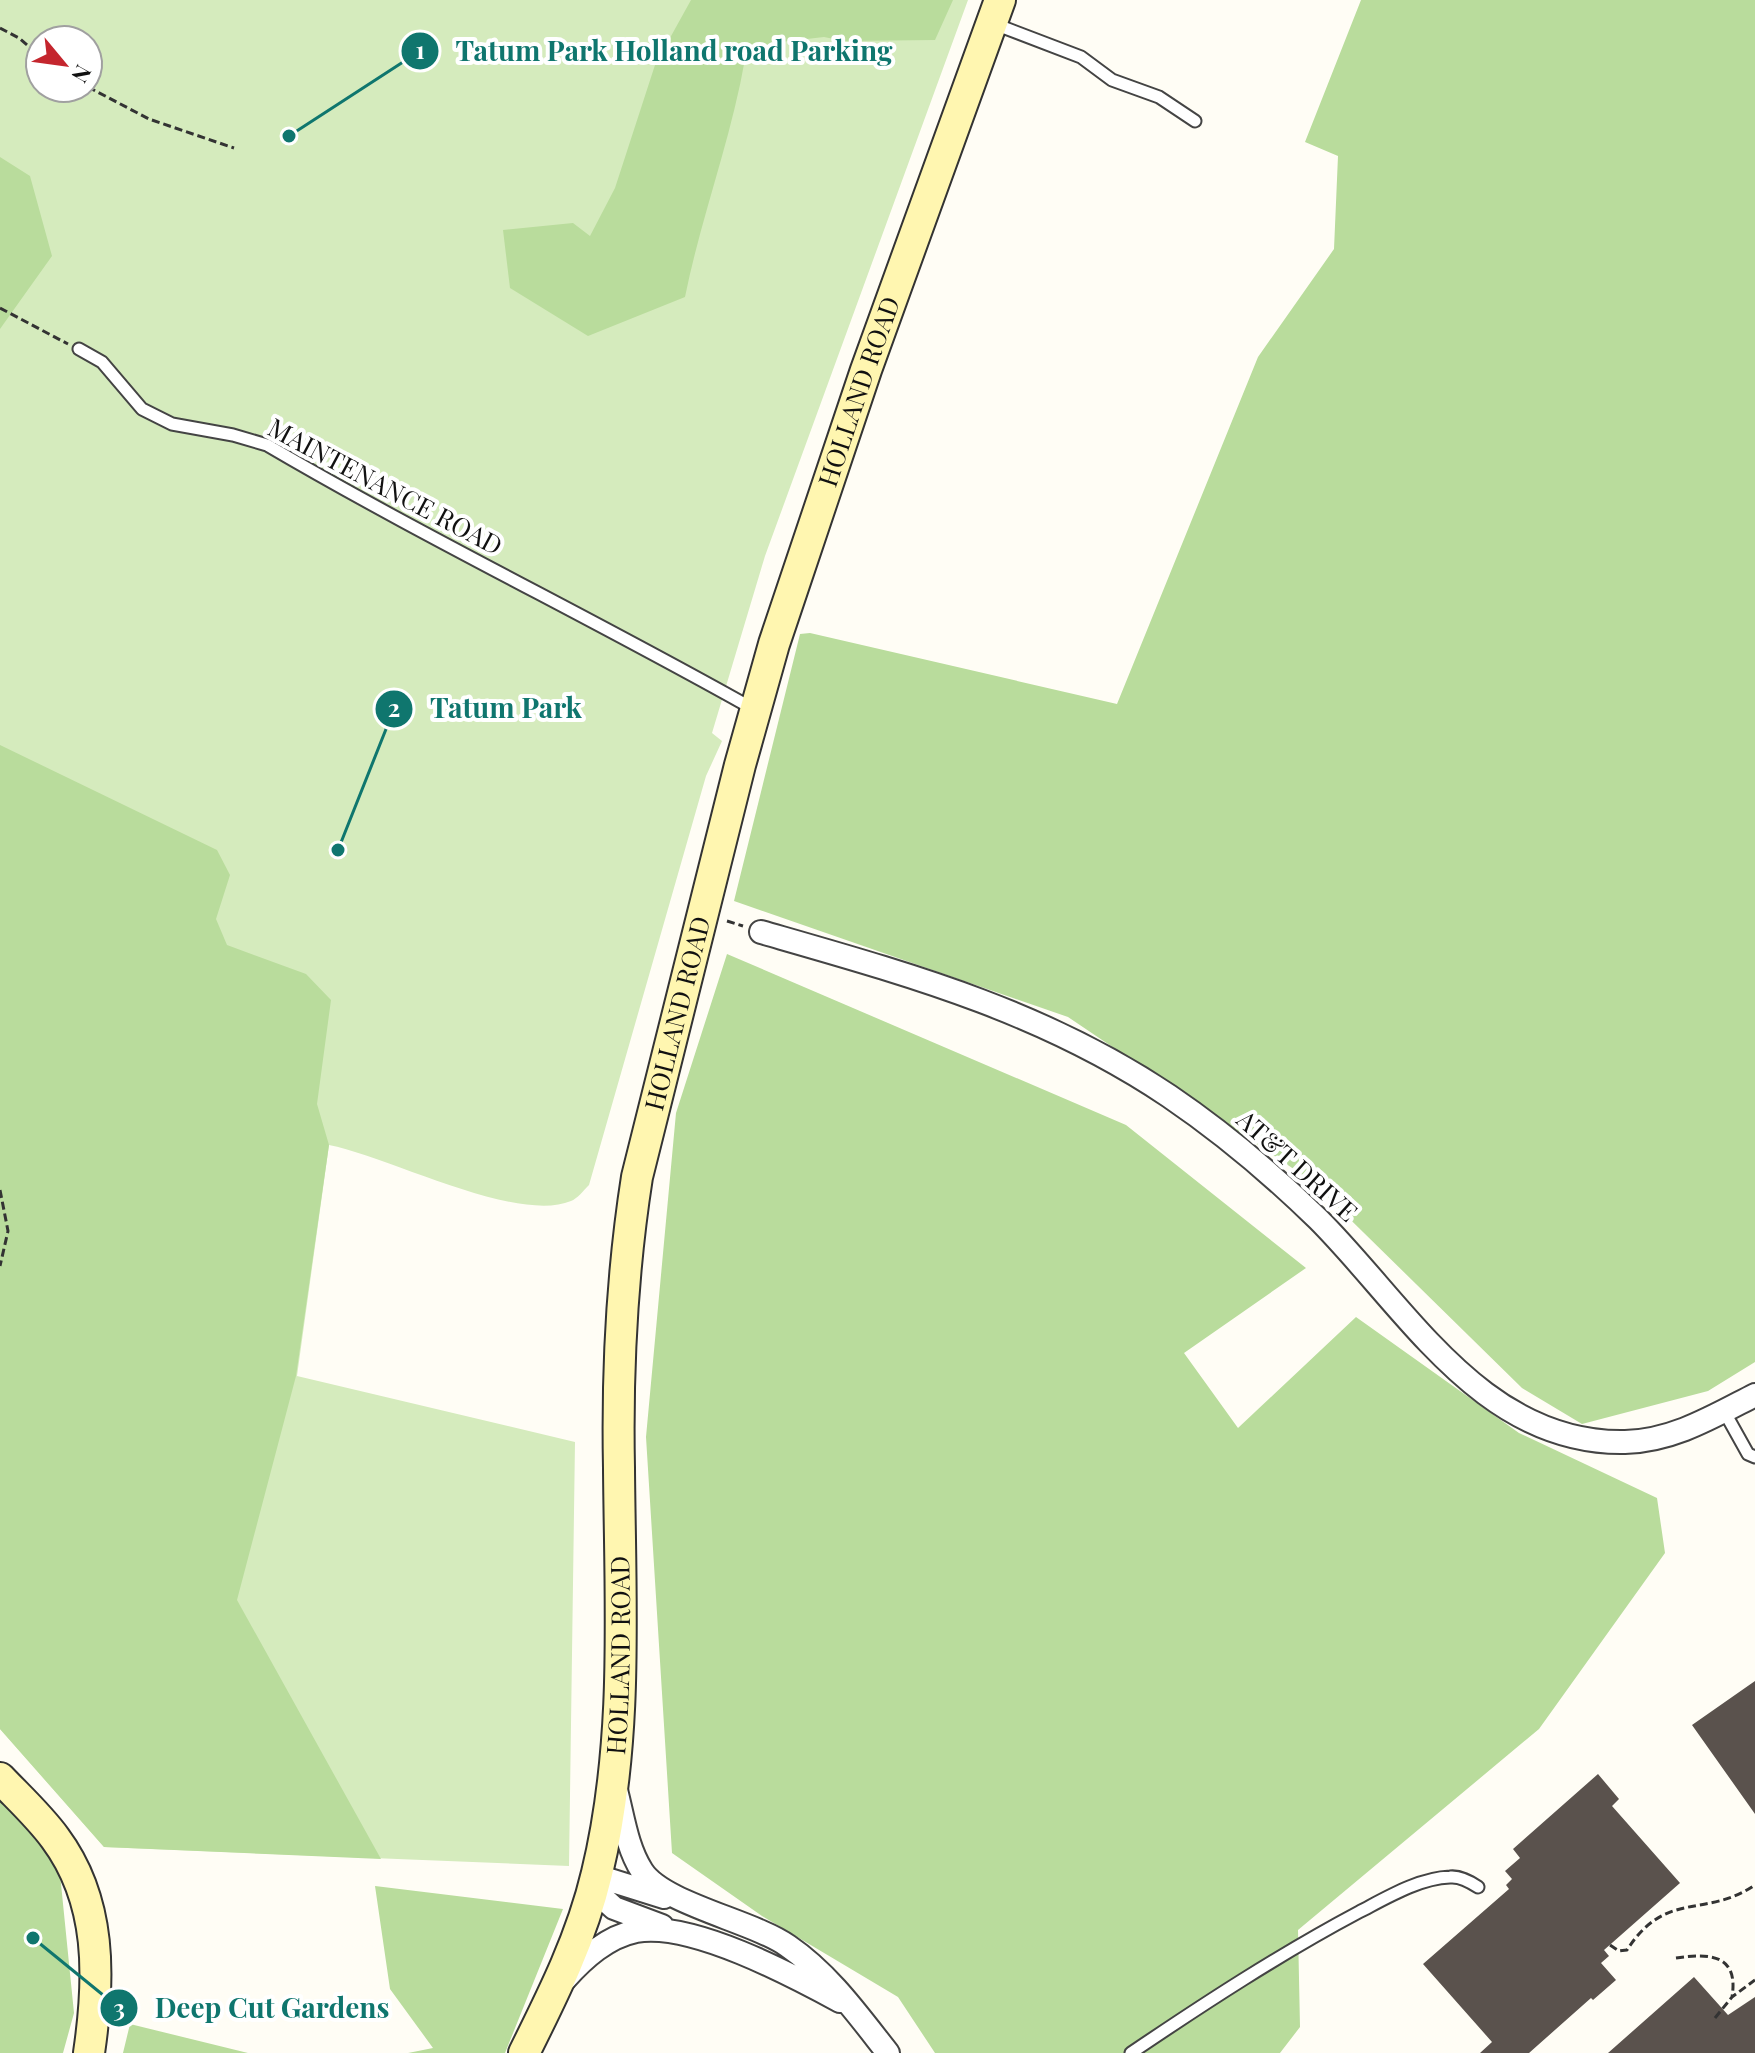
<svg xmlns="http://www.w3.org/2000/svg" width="1755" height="2053" viewBox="0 0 1755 2053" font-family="'Playfair Display',serif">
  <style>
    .green { fill: #d5ebbd; fill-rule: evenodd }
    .forest { fill: #b9dc9c }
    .building { fill: #5a524d }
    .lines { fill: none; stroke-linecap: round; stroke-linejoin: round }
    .lane-casing { stroke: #444; stroke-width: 15 }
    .street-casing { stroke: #444; stroke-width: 26 }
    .secondary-casing { stroke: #333; stroke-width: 34 }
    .path { stroke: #333; stroke-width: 3; stroke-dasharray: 8 4; stroke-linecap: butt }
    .lane { stroke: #fff; stroke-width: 11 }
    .street { stroke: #fff; stroke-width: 22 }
    .secondary { stroke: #fff6b0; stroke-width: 30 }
    .labels { text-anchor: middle; stroke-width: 8; stroke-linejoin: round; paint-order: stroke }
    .street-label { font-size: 26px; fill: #111; stroke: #fff }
    .leader { fill: none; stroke: #0f766e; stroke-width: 3 }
    .callout-dot { fill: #0f766e; stroke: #fff; stroke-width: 3 }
    .mark-label { font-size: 24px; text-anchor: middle; font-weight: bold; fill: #fff }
    .callout-label { font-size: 28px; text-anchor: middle; font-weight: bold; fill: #0f766e; stroke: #fff; stroke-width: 8; stroke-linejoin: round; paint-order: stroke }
  </style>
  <rect width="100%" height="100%" fill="#fffdf5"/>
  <!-- green -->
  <path class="green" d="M0,0h968l-203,556 -53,177 10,8 -16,35 -117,409c-5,5 -12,14 -18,16 -54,23 -184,-45 -242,-56l-32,231 278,66 -6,424 -465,-19 -104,-118zM40,40h48v48h-48z"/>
  <!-- forest -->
  <path class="forest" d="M691,0h262l-18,40 -91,1 -20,-4 -52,6 -27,16c-14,81 -44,158 -60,238l-97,39 -78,-48 -7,-58 70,-7 17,13 25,-48 40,-123z
    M1361,0h394v1362l-47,29 -126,33 -60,-36 -212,-208 -242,-163 -334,-116 66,-267 10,-1 307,71 141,-347 76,-108 4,-93 -33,-14z
    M0,157l30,19 22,80 -52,73z
    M0,745l217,105 13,25 -14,44 11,26 79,29 25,26 -14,104 12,41 -33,231 -59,224 144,259 -277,-12 -104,-118z
    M727,954l399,171 180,143 -122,85 54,75 118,-111 163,116 138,65 8,55 -126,176 -241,201 2,97 -20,26h-345l-37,-56 -136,-81 -90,-63 -26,-416 30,-324z
    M0,1800l59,64 15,149 -11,40h-63z
    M375,1886l188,23 -58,144h-97l25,-5 -43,-59z
    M130,2024l118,29h-125z"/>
  <!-- building -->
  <path class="building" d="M1755,1681v133l-63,-89z
    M1598,1774l21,25 -7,7 68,77 -76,67 5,6 -8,7 15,17 -23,20 -2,-2 -62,55h-49l12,-11 -69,-78 86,-75 -3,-4 6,-6 -7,-8 15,-13 -7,-9z
    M1694,1977l34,38 27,-18v56h-147z"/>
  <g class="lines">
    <!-- lane casing -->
    <g class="lane-casing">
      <path id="lane" d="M992,23l89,34 31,23 47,17 36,24
        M79,349l23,13 40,47 30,15 61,11 34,10c160,94 327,174 488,265
        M1724,1411l24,43 7,3
        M1131,2053c74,-50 149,-99 228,-141 27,-14 60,-34 91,-35 10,-1 19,4 28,10"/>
    </g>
    <!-- street casing -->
    <g class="street-casing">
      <path id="street" d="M761,932c146,42 280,78 408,164 53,36 103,78 149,123 89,89 165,226 307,223 48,-1 89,-26 130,-47
        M616,1790c7,27 11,58 26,81 21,33 111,50 146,75 41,28 70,69 100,107
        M597,1876l67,21
        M593,1889l21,19 48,18
        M565,1979c19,-21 42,-42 71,-48 55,-10 156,44 204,70"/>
    </g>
    <!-- secondary casing -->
    <g class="secondary-casing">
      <g id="secondary">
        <path d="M0,1778c18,19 39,38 55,60 47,63 45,140 34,215"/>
        <path id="s1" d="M524,2053c29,-58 58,-116 73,-180 32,-132 23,-270 22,-405 -2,-98 3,-195 18,-291l103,-412 34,-121 92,-274 134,-370"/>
      </g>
    </g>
    <!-- path -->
    <path class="path" d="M0,28l19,10 21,18
      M88,87l61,32 85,29
      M0,308l68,36
      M727,921l16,5
      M0,1190l8,41 -8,35
      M1610,1945l9,6 8,-1c39,-61 78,-31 128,-65
      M1676,1958c33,-5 63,-4 56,39
      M1715,2018l17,-21 23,-17"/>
    <!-- lane -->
    <use href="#lane" class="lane"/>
    <!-- street -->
    <use href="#street" class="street"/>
    <!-- secondary -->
    <use href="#secondary" class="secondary"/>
  </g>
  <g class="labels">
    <!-- street labels -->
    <g class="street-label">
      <text dy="9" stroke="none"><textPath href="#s1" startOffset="1710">HOLLAND ROAD</textPath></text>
      <text transform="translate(385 487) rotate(28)" y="9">MAINTENANCE ROAD</text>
      <text dy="9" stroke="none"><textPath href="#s1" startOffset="1062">HOLLAND ROAD</textPath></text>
      <text transform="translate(1297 1166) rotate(42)" y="9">AT&amp;T DRIVE</text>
      <text dy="9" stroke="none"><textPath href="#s1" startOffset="414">HOLLAND ROAD</textPath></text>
    </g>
  </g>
  <!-- callouts -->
  <path class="leader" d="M289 136L420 51M338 850L394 709M33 1938L119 2008"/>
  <g class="callout-dot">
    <circle cx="289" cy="136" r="8"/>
    <circle cx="338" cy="850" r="8"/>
    <circle cx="33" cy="1938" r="8"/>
    <circle cx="420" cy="51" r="20"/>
    <circle cx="394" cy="709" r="20"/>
    <circle cx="119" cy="2008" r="20"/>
  </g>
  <g class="mark-label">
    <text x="420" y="59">1</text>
    <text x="394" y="717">2</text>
    <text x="119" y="2017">3</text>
  </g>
  <g class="callout-label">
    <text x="674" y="61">Tatum Park Holland road Parking</text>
    <text x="506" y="718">Tatum Park</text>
    <text x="272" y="2018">Deep Cut Gardens</text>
  </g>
  <!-- north arrow -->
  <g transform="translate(64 64) rotate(119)"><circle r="38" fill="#ffffff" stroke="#a0a0a0" stroke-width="2"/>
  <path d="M0-6L14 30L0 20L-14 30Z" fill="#c4262e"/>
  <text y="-12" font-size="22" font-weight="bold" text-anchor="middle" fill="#111111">N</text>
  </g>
</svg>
